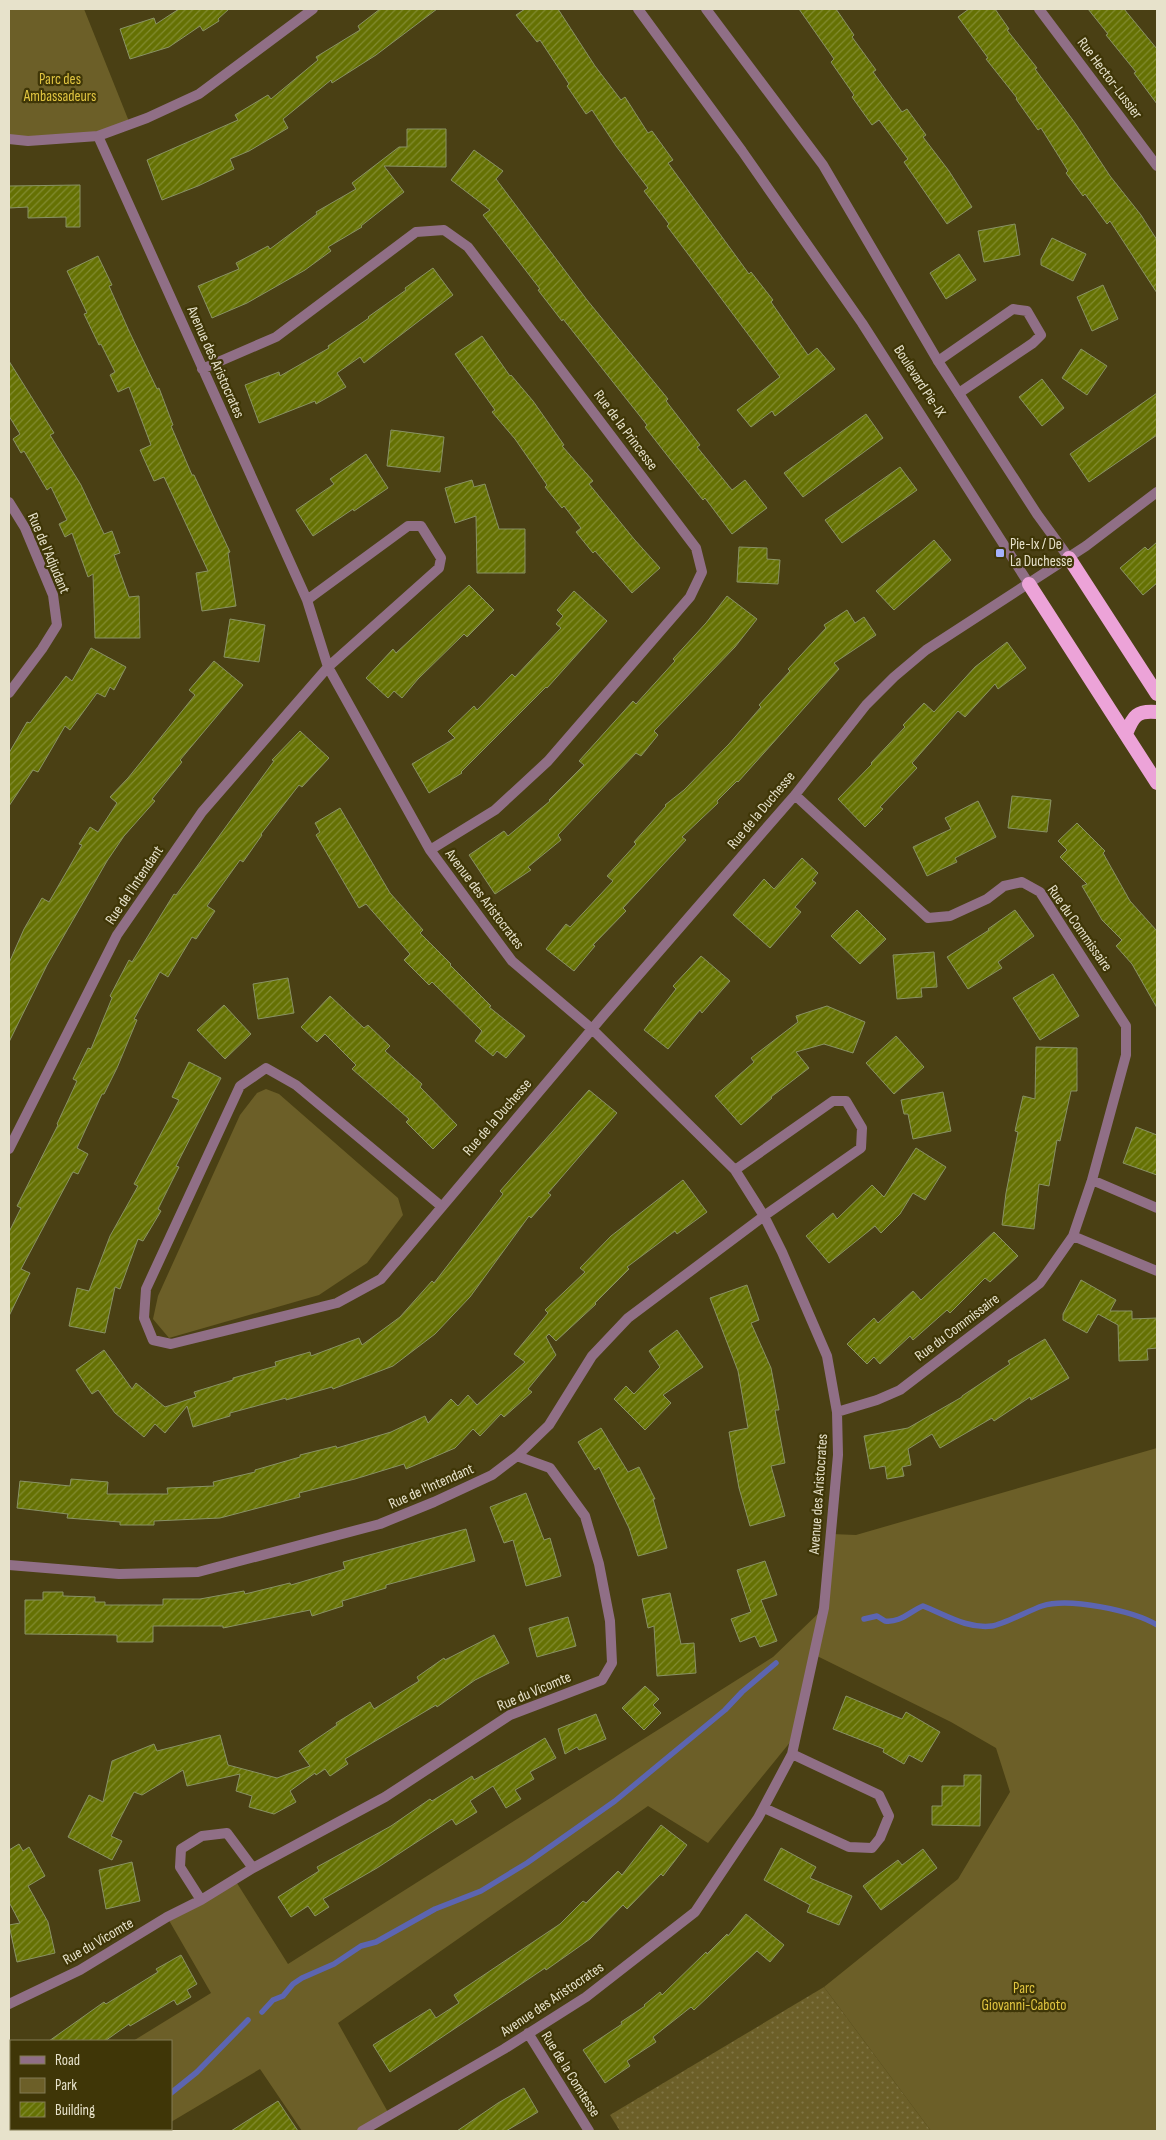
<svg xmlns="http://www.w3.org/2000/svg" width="1166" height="2140" viewBox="0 0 1166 2140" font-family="'Sofia Sans Condensed',sans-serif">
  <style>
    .grass { fill: url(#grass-dots) }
    .park { fill: #6c5f28 }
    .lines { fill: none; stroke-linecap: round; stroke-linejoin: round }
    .stream { stroke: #5c65b1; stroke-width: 5.5 }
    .building { fill: url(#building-hatch); stroke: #899265 }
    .minor { stroke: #906f86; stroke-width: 10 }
    .tertiary { stroke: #906f86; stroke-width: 10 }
    .trunk { stroke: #eca3d8; stroke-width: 14 }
    .poi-dot { fill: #a5b1fc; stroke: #3f3607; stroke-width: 2 }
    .labels { text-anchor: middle; stroke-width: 4.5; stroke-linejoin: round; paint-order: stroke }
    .street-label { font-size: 15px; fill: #e7e2cb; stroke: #3f3607 }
    .park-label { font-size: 15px; fill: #e1c541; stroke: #3f3607 }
    .poi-label { font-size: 15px; fill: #e7e2cb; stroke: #3f3607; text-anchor: start }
  </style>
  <defs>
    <pattern id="grass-dots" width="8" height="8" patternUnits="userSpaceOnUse" patternTransform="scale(1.25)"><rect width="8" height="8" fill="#6c5f28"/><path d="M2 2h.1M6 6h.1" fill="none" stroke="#817646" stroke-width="1.8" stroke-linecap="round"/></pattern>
    <pattern id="building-hatch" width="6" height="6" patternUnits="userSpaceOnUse" patternTransform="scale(1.25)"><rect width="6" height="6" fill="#657103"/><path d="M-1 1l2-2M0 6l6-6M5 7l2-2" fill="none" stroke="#828c32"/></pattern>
  </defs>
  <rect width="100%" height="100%" fill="#4a4014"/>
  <!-- grass -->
  <path class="grass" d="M824,1987l107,144h-311l-10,-16z"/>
  <!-- park -->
  <path class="park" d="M9,9h75l46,115 -32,12 -89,3z
    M266,1089l13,5 119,104 5,17 -36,48 -48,32 -150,43 -16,-19 5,-23 82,-181 17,-22z
    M1157,1448v683h-226l-107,-144 134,-108 52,-87 -14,-44 -45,-26 -136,-67 -19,80 -88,108 -60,-37 -310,217 51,91 -27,17h-60l-42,-62 -89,53v-81h-38l78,-48 -44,-76 68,-37 53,84 485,-307 51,-49 7,-74 25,1z
    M11,2117v12h149l-4,2h-147v-13z"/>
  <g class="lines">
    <!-- stream -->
    <path class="stream" d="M864,1619l13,-3 8,5c15,2 24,-9 38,-15 23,9 44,23 69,20 10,-1 38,-16 50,-20 27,-9 92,5 115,19
      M262,2012l11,-12 10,-4 10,-12 9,-6 32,-14 27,-18 15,-4 59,-33 46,-18 46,-28 88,-62 110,-91 17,-18 34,-29
      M171,2093l26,-21 51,-52
      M115,2131l3,-2"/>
  </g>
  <!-- building -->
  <path class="building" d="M179,9h50l-11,10 1,2 -16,10 -3,-5 -31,21 -39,12 -10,-30 34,-11 2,6z
    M380,9h57l-61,46 -44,28 -1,-3 -48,39 5,9 -39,23 -19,8 4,10 -36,17 -36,14 -15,-40 91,-40 -3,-5 33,-20 3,4 47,-39 -2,-3 44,-27 -2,-4z
    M525,9h33l37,57 26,34 4,-3 23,36 4,-2 21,29 -5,3 81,111 2,-2 22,28 -2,2 37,53 9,-7 18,21 -60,47 -3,-5 -21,16 -14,-17 43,-33 -113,-151 2,-2 -25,-33 4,-3 -32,-42 -24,-36 -6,4 -19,-28 2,-2 -29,-44 -3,2 -21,-27z
    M799,9h37l18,26 -2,2 24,33 -3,2 29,40 5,-3 19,26 -3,2 26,34 23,36 -25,17 -43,-62 4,-3 -29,-39 -7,5 -20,-28 2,-2 -23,-33 3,-3z
    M969,9h26l14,20 -2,1 30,38 -2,1 40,54 35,53 31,39 16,25v53l-47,-72 -3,3 -22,-30 -2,2 -17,-23 2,-2 -27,-43 -3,2 -22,-31 1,-1 -31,-39 2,-1 -30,-41z
    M1088,9h36l33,40v55l-23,-31 2,-1 -30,-37 2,-1z
    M407,129h39v38l-62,-1 20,26 -43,34 1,1 -34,20 3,4 -26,19 -58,33 -35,15 -14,-32 41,-17 -3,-6 32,-17 2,3 47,-35 -1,-2 40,-23 -4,-6 47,-36h8z
    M474,150l29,21 -7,8 91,121 81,99 -2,2 34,44 -3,2 35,43 13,-10 22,28 -35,26 -27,-36 -2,2 -33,-41 -25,-32 2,-2 -84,-106 -1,2 -24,-31 2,-1 -57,-74 7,-5 -39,-30z
    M80,185v42h-14v-10l-38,1v-11l-19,1v-22z
    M1015,224l5,31 -36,7 -6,-31z
    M1052,238l34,16 -13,27 -32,-16v-6z
    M959,254l17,26 -30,19 -16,-26z
    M98,256l14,29 -3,1 20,45 28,58 2,-1 14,37 -2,1 21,49h2l36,77 -2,1 8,53 -34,5 -6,-38 12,-2 -44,-94 -10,4 -14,-31 11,-5 -22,-58 -11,5 -8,-17 5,-3 -14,-28 -2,1 -15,-31 3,-1 -20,-42z
    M433,268l20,27 -89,68 -4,-6 -23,16 9,14 -30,17 -1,-3 -56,22 -14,-38 34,-13 1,4 49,-28 -1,-2 41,-28 -1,-1 38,-27 -1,-2z
    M1103,285l15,34 -26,12 -15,-34z
    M482,336l28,40 1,-1 22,26 31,44 -2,1 31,35 -4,3 45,55 26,29 -28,25 -37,-42 -2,2 -17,-21 5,-4 -17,-22 -2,2 -17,-21 2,-2 -32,-46 -23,-27 3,-2 -40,-56z
    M1081,349l26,17 -20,29 -25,-17z
    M9,361l45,72 -4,2 31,50 23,49 8,-3 8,22 -6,2 15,42 10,-1 1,42h-45l-2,-64 -5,3 -16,-44 -7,4 -6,-13 8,-4 -16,-33 -4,3 -23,-39 -3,2 -8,-14 7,-5 -11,-18z
    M1042,379l22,29 -22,18 -23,-29z
    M1157,393v42l-68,47 -19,-28z
    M866,414l17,24 -80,59 -19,-24z
    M391,430l53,7 -4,35 -53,-6z
    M366,454l22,34 -34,23 -1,-2 -40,27 -17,-26 38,-26 -4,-5z
    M900,467l17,23 -75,53 -17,-23z
    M472,480l2,7 11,-3 14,45h26v44h-48l-1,-57 -21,7 -10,-35z
    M934,540l17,20 -57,50 -18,-19z
    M1157,542v41l-14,12 -23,-27 25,-21 3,3z
    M739,547l28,1v11l13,1 -2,24 -41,-2z
    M469,585l25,25 -27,27 -3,-3 -46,45 -16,19 -8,-7 -6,7 -22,-20 27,-29 3,4z
    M574,591l33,30 -60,67 -1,-1 -85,85 1,1 -33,20 -17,-29 43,-26 -7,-7 26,-25 3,4 35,-36 3,3 46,-49 -5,-4 7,-8 -6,-6z
    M727,596l30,23 -22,28 -81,84 4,4 -17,21 -5,-3 -78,82 3,5 -33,27 3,3 -36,24 -26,-39 35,-24 4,5 42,-35 -1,-1 35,-35 -5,-4 54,-60 3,3 39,-43 -2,-2 33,-36z
    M847,610l8,13 9,-6 12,18 -42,28 5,6 -101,113 -1,-1 -20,20 1,2 -36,34 4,3 -63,68 3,3 -33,34 2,1 -21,25 -28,-22 20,-25 4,3 43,-46 -6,-5 29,-32 -2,-2 32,-36 -1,-1 19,-15 45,-46 32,-37 -2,-2 31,-34 -2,-2 38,-41 -2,-3z
    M230,619l35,6 -6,37 -35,-5z
    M1007,642l19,26 -28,21 -3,-5 -30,33 -7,-6 -46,52 5,5 -37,39 3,2 -18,18 -27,-28 34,-35 -1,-1 34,-36 -2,-2 21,-22 10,9 41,-45z
    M91,648l35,19 -12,23 -4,-3 -5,10 -8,-4 -27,37 -5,-4 -27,46 -5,-2 -24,36v-53l18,-31 3,1 36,-47 6,5z
    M214,661l29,24 -63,75 2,2 -30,37 3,2 -31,35 -17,25 -60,104 -38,77v-79l15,-34 18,-31 7,4 33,-57 -3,-1 11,-17 8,5 19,-29 -7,-6 18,-19 67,-83 -6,-5z
    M300,731l29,27 -27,29 -3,-2 -38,49 1,1 -19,27 -3,-2 -33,46 8,5 -19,28 -4,-2 -24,40 -8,-5 -26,47 3,1 -20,48 -13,26h-2l-25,54 11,6 -10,20 -5,-2 -52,97 9,4 -21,43v-84l12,-24 -4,-2 41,-81 -1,-1 20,-43 -4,-2 15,-31 3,1 21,-51 -2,-2 19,-36 3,2 42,-68 2,1 98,-134 -2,-1z
    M1012,796l39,4 -4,32 -39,-4z
    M978,801l18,36 -41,21 2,4 -30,14 -14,-29 38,-18 -6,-11z
    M340,808l50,85 33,37 -3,3 31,31 -1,1 41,41 -2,1 36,29 -19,22 -9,-7 -4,5 -18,-15 7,-10 -50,-49 -3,3 -25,-25 6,-6 -44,-50 -7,4 -43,-73 4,-3 -5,-9z
    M1077,823l28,28 -2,2 27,48 27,30v77l-25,-44 -16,-18 6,-6 -20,-20 -20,-34 5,-2 -27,-27 7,-7 -9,-9z
    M802,858l16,15 -6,7 4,3 -21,24 6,5 -31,36 -37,-33 31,-36 10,10z
    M857,910l29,29 -26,25 -29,-28z
    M1015,910l19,26 -36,26 4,6 -34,21 -21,-32 42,-27 -1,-1z
    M934,952l3,35 -16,1 1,9 -25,2 -4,-44z
    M701,956l29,25 -28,32 -2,-3 -32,39 -24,-19 32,-41 -3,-3z
    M1053,974l26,42 -39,24 -27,-42z
    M288,978l6,35 -36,6 -5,-35z
    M330,996l34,32 4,-3 22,21 -5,5 37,33 -2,3 37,38 -24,24 -27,-27 3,-3 -57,-50 4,-4 -31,-31 -8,8 -16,-15z
    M224,1005l27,29 -26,25 -28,-29z
    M827,1006l38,16 -12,31 -29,-9 -28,8 13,16 -38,29 1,1 -31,27 -26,-29 39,-34 -3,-4 47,-36 -2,-6z
    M896,1036l28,31 -30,27 -28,-31z
    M1036,1047l41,1v43h-6l-11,50 -3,-1 -8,46 -10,-2 -5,45 -32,-4 4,-32 12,-61 -3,-1 8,-35 12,3z
    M189,1062l32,16 -45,88 3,1 -21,42 3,2 -18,30 -5,-2 -18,50 -5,-2 -10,46 -36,-7 8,-38 12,3 21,-55 28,-50 -4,-2 45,-84 -7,-3z
    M589,1090l28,23 -69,80 3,2 -20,23 -2,-2 -59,81 -35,37 -42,32 -60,23 -1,-2 -46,13v-2l-56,15v3l-37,11 -6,-21 -22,27 -10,-9 -11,13 -29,-24 -17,-23 -6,4 -16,-24 28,-20 28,39 4,-6 29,24 31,-10 -2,-5 39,-12v-2l43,-12 -1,-4 35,-10 1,4 48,-18 3,7 38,-28 32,-36 2,2 69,-89 -3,-3z
    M943,1092l8,39 -38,8 -5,-25h-4l-3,-14z
    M1136,1127l21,8v40l-34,-12z
    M916,1148l30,19 -21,33 -12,-7 -13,21 -19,19 -6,-7 -46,37 -23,-27 27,-23 4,6 35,-34 12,12z
    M683,1180l24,32 -30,22 -2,-3 -48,36 2,2 -34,34 1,1 -40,37 -7,-7 -3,3 10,18 -28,34 4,3 -28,25 -3,-3 -21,22 -7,-7 -18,19 -49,21 -2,-5 -49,15 -56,14 1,4 -80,21 -66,3v4h-34v-3l-53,-4 1,-4 -51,-6 3,-27 50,5 1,-7 37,3 -1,12h61l-1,-6 47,-2 -1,-4 42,-10v-2l45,-13v-2l36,-9 1,2 54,-16 34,-16 3,7 23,-24 7,7 10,-11 9,10 48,-43 -11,-8 34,-41 -3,-3 40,-38 -5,-4 31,-32z
    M994,1232l24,24 -28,26 -5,-4 -35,35 -3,-3 -34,30 -3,-4 -30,28 -6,-7 -7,7 -20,-20 27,-26 4,5 35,-32 8,9z
    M1081,1280l35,20 -6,11h22v8l25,-1v30l-10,1 1,11 -29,1 -1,-36 -20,-11 -11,19 -24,-13v-6z
    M747,1285l12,35 -8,3 20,45 8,42h-4l10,53 -14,3 14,50 -35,10 -11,-38 -10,-56 19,-4 -10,-57 -28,-73z
    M677,1330l26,37 -40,28 8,8 -26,27 -31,-31 12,-13 8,8 26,-27 -11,-16z
    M1045,1339l24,39 -38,22 -1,-3 -36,24 -2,-3 -52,30 -8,-14 -24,15 3,16 -9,2 2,9 -17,3 -2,-13 -15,3 -6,-33 44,-8 54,-31v-1l48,-32 -2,-3z
    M601,1428l27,44 11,-5 16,32h-2l14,49 -29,8 -9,-28 -30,-61 -4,3 -17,-28z
    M526,1493l18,47 6,-2 11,38 -35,10 -13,-46 -9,3 -14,-36z
    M466,1529l9,32 -89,24v3l-44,13 1,5 -31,10 -2,-6 -87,18v-2h-70v16h-36v-7l-92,-1v-34h18v-8h20v4l32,1v5h10v3h58v-6h37l44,-8 1,3 45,-11 1,2 54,-16 -2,-7z
    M765,1561l12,34 -16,5 16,41 -17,6 -5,-11 -15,6 -9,-23 20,-7 -14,-42z
    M670,1593l11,51 13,-1 2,30 -39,3 -3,-50 -6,2 -6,-29z
    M568,1617l8,29 -39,11 -8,-29z
    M494,1635l15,28 -34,17 -38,27 -1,-2 -91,54 3,5 -18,12 -5,-7 -9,6 -1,-2 -25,18 6,11 -22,12 -25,-7 3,-11 -16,-5 4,-17 -53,12 -4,-16 -41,25 -8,-3 -23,44 11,5 -10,19 -44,-23 21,-42 14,7 9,-41 42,-17 3,7 63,-16 8,30 49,13 33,-12 -11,-15 38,-26 -1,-2 34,-21 4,7 45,-28 -2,-4 27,-19 1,2z
    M645,1686l14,13 -6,6 8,8 -17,17 -22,-22z
    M846,1696l56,23 4,-7 34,20 -18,30 -13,-7 -5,9 -21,-12 1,-3 -51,-20z
    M596,1714l10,25 -27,11 -2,-3 -12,7 -7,-25z
    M545,1738l11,20 -26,14 4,7 -19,11 6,9 -15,9 -13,-22 -23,15 7,11 -21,13 -4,-6 -75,49 -54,31 6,8 -14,9 -7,-10 -17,11 -13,-20 41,-26 -2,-4 74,-41 39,-27 2,2 40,-25 2,4z
    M964,1775h17l-1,51 -48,-1v-19h10v-20h22z
    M661,1825l26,20 -24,31 -2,-2 -34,35 -4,-4 -33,34 -44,31 -1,-2 -155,104 -17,-27 57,-36 6,9 23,-15 -5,-8 106,-71 23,-23 3,2 32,-32 4,4z
    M19,1844l4,7 6,-4 16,29 -17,10 20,36 7,31 -38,9 -8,-37 11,-2 -11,-21v-52z
    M781,1848l35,19 -6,11 42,18 -13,29 -32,-13 3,-7 -46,-25z
    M923,1849l14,19 -56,42 -18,-24 35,-26 4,5z
    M132,1862l8,39 -34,8 -7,-39z
    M746,1914l38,31 -14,17 -13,-11 -63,59 -3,-3 -38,30 3,5 -29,19 3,5 -25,17 -22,-33 39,-26 -1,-2 24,-16 -1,-1 16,-13 2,3 44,-43 1,2 20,-20 1,2z
    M181,1955l16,29 -10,6 4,7 -14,8 -3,-5 -44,26 -1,-2 -24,17h-56l55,-39 2,2 52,-32 -2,-3z
    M524,2088l14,24 -32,19h-49l41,-28z
    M278,2101l20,30h-67z"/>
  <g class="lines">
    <!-- minor -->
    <path class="minor" d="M1039,9l118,157
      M98,136l209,464 21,67 102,183 82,111 80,68 143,141 29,46 18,36 45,104 10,56 1,43 -14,153 -32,146 -34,64 -63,94 -109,85 -82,52 -142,82
      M9,139l19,2 70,-5 49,-18 52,-24 114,-85
      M938,361l75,-52 14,2 14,24 -8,8 -74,50
      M202,369l74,-32 140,-105 28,-2 24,17 228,301 6,24 -12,25 -142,164 -53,49 -65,40
      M9,502l16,26 28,67 4,30 -15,24 -33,44
      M795,795l133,123 22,-2 37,-17 17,-13 18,-4 18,10 86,134v29l-34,125 -19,56 -33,47 -140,107 -23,10 -40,12
      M9,1149l108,-214 85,-123 126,-145 111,-99 2,-10 -20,-32h-13l-101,74
      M1092,1180l65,28
      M441,1206l-145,-121 -30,-17 -26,18 -94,203 -2,29 9,22 18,4 166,-41 44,-24 222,-263 192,-221 71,-90 28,-28 32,-27 160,-104 71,-54
      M1073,1236l84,35
      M9,1565l110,9 79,-2 182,-48 54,-22 58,-27 25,-19 32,-31 43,-69 36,-38 136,-102 97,-68 1,-20 -16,-27h-13l-98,69
      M764,1808l85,39 23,1 8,-10 9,-22 -10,-21 -87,-41
      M201,1900l-21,-33 1,-18 21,-13 25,-3 26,35
      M9,2004l71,-34 87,-53 34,-17 52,-32 132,-71 125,-82 92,-35 10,-17 -2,-42 -11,-57 -14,-48 -35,-48 -33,-12
      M528,2033l61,98"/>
    <!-- tertiary -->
    <path class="tertiary" d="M638,9l104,142 120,172 167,261
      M706,9l117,156 115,196 99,153 32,44"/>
    <!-- trunk -->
    <path class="trunk" d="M1069,558l88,136
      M1029,584l128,199
      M1126,734c7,-18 11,-24 31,-22"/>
  </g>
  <!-- markers -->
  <rect class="poi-dot" x="995" y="548" width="10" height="10" rx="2.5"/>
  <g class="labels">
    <!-- street labels -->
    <g class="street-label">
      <text transform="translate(1110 78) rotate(53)" y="5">Rue Hector-Lussier</text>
      <text transform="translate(216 362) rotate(66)" y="5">Avenue des Aristocrates</text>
      <text transform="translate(920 381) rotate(57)" y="5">Boulevard Pie-IX</text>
      <text transform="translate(626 430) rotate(53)" y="5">Rue de la Princesse</text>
      <text transform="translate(49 553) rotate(67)" y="5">Rue de l'Adjudant</text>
      <text transform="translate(761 810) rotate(-50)" y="5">Rue de la Duchesse</text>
      <text transform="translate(134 885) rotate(-56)" y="5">Rue de l'Intendant</text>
      <text transform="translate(485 899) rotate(53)" y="5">Avenue des Aristocrates</text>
      <text transform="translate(1080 928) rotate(55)" y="5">Rue du Commissaire</text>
      <text transform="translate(497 1117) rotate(-49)" y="5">Rue de la Duchesse</text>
      <text transform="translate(957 1327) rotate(-37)" y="5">Rue du Commissaire</text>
      <text transform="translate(431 1486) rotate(-24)" y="5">Rue de l'Intendant</text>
      <text transform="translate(818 1494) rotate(-86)" y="5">Avenue des Aristocrates</text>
      <text transform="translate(534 1691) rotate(-23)" y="5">Rue du Vicomte</text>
      <text transform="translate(98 1941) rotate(-30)" y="5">Rue du Vicomte</text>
      <text transform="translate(552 1999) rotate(-34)" y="5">Avenue des Aristocrates</text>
      <text transform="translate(571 2074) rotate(58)" y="5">Rue de la Comtesse</text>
    </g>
    <!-- park labels -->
    <g class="park-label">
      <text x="60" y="84">Parc des<tspan x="60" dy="17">Ambassadeurs</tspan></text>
      <text x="1024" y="1993">Parc<tspan x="1024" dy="17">Giovanni-Caboto</tspan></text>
    </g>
    <!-- poi labels -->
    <g class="poi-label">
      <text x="1010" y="549">Pie-Ix / De<tspan x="1010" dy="17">La Duchesse</tspan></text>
    </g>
  </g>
  <!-- border -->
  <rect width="1166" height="2140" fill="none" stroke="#e7e2cb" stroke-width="20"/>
  <!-- legend -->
  <rect x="10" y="2040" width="162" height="90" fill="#3f3607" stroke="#827b55"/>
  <rect x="20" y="2056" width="25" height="8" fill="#906f86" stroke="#827b55"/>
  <text x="55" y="2065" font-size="15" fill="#e7e2cb">Road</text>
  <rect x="20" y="2078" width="25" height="15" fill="#6c5f28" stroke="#827b55"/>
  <text x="55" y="2090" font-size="15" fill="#e7e2cb">Park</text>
  <rect x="20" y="2102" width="25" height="15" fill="url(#building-hatch)" stroke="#827b55"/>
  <text x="55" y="2115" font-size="15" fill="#e7e2cb">Building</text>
</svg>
